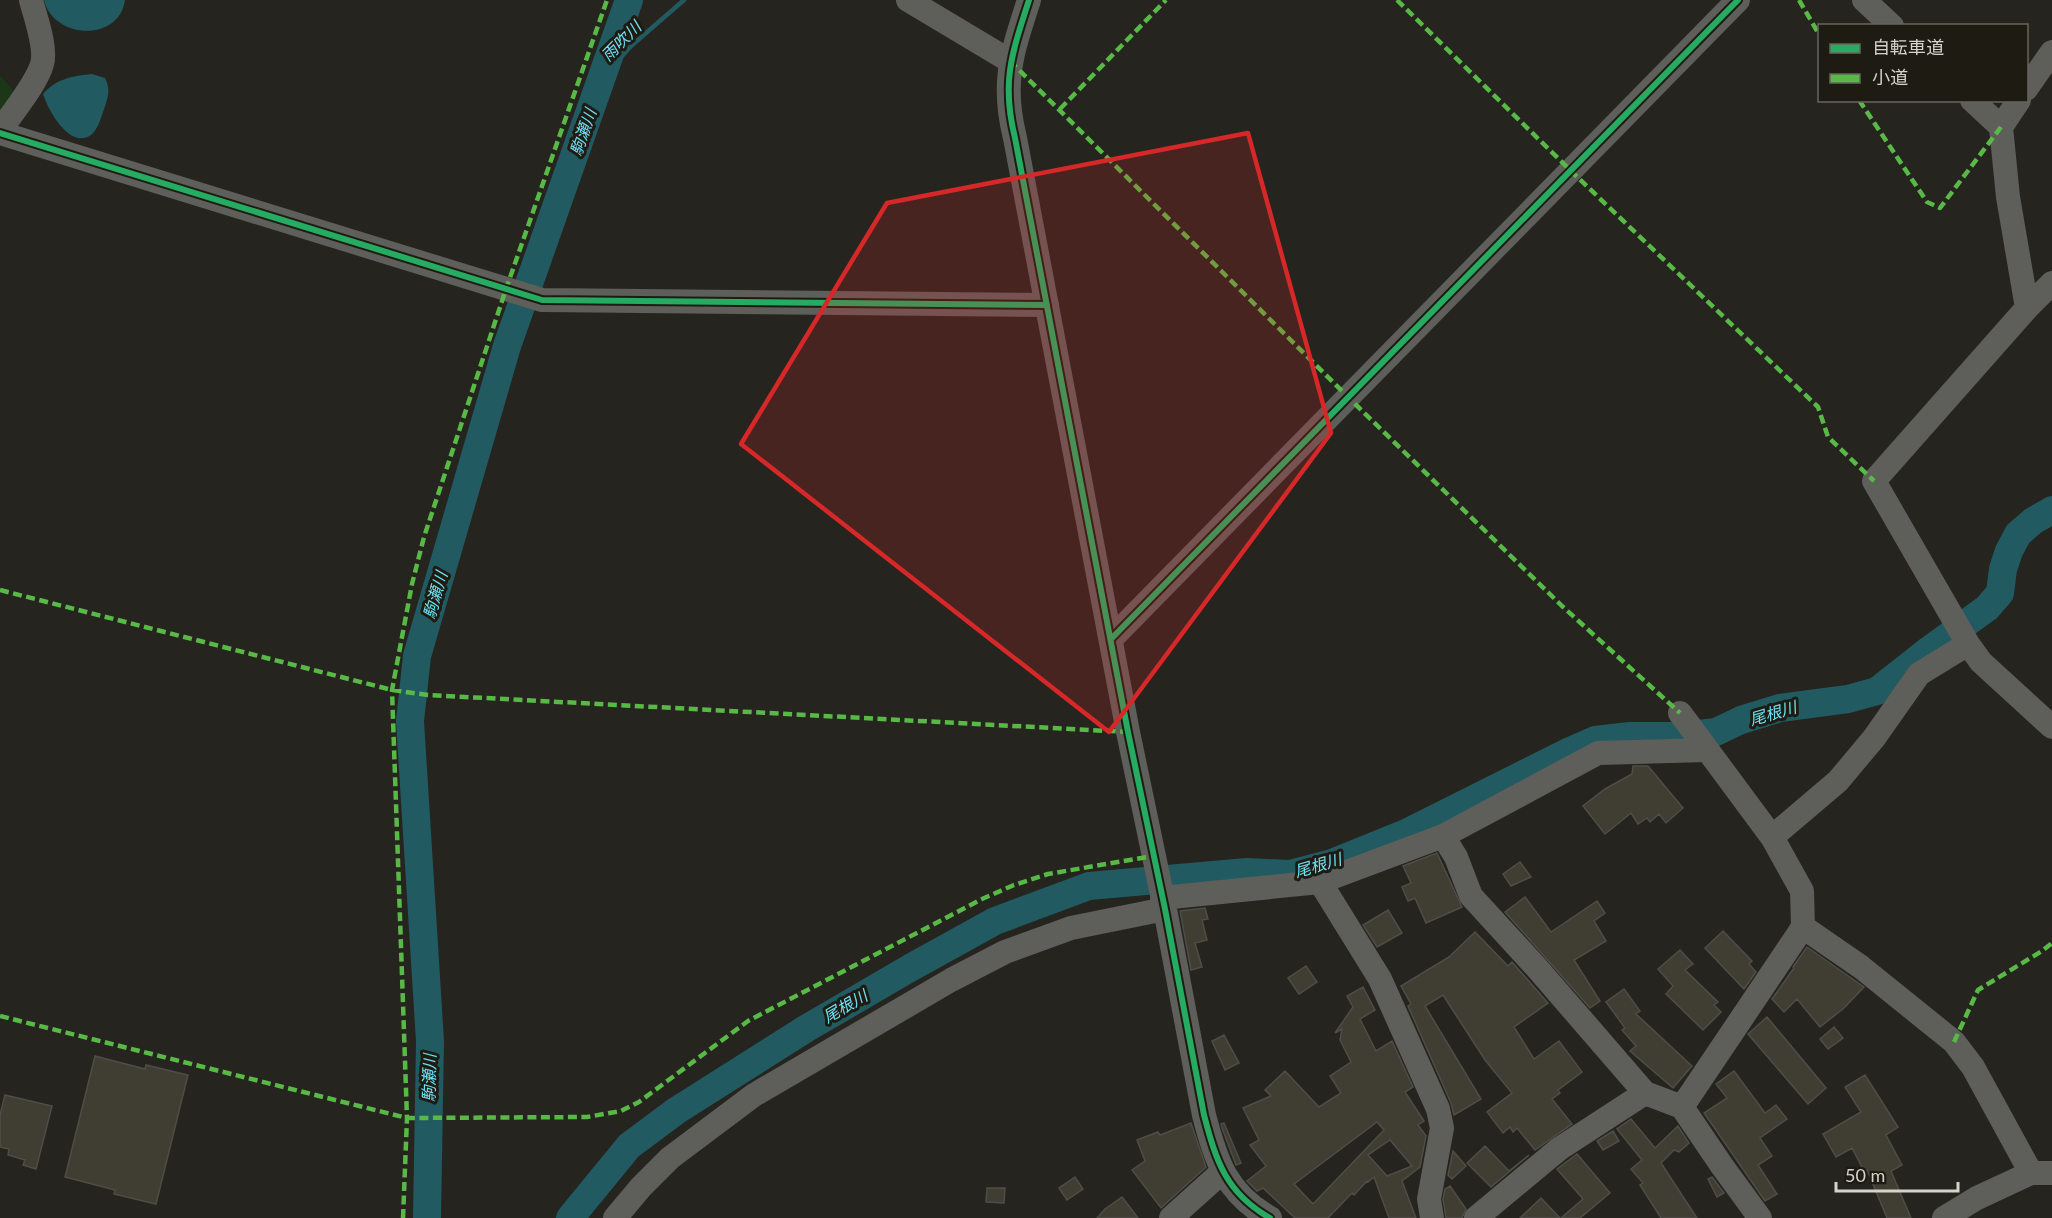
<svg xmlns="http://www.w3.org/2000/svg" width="2052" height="1218" viewBox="0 0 2052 1218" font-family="Lato,'Noto Sans JP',sans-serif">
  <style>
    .green { fill: #1b3717 }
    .water { fill: #225a62 }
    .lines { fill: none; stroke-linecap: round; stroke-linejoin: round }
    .stream { stroke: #225a62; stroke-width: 4.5 }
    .river { stroke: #225a62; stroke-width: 28 }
    .building { fill: #403e32; stroke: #4e4d48; stroke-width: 1.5; fill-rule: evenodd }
    .minor { stroke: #5e5e5a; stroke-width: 24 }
    .quiet { stroke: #58b947; stroke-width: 4.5; stroke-dasharray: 9 4.5; stroke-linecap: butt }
    .cycleway-casing { stroke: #1e1c12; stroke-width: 10 }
    .cycleway { stroke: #26ab63; stroke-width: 6 }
    .marked { fill: #d62828; fill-opacity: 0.2; stroke: #d62828; stroke-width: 4.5; stroke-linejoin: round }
    .labels { text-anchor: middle; stroke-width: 6; stroke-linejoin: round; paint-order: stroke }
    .water-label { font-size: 16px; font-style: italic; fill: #6ee2f6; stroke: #1e1c12 }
  </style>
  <rect width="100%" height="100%" fill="#25241e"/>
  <!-- green -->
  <path class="green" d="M0,75l16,19 -16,25z"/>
  <!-- water -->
  <path class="water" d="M44,0h81c-6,43 -72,39 -81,0z
    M92,74l13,4c6,12 3,19 -1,31 -3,9 -6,20 -13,26 -21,15 -43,-25 -48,-41 13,-15 29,-18 49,-20z"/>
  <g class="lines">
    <!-- stream -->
    <path class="stream" d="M604,76l27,-30 53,-46"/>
    <!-- river -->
    <path class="river" d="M427,1218l3,-177 -20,-320 7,-65 90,-310 122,-346
      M570,1218l59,-72 47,-35 131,-83 103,-60 85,-47 94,-35 158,-14 43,2 42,-11 74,-30 164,-82 25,-11 35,-4h52l34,-4 25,-12 39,-12 68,-9 29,-8 52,-41 58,-42 13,-15 3,-24 6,-18 9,-17 15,-13 19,-11"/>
  </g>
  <!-- building -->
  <path class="building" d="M1633,766h15l35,42 -17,15 -7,-9 -9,8 -3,-4 -9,6 -7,-11 -26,21 -22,-28 22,-17 27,-15z
    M1437,853l25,54 -36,16 -11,-25 -7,3 -6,-14 9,-4 -8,-17z
    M1520,862l11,15 -20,9 -8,-12z
    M1525,897l26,35 46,-31 8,12 -11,8 12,20 -32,19 26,41 -10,7 -85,-96z
    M1205,908l3,11 -6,1 5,20 -12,3 7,24 -11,3 -11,-59z
    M1388,910l14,23 -25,14 -14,-22z
    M1723,931l29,30 -3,3 7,8 -12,17 -39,-41z
    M1475,932l33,34 4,-4 36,41 -34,24 20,32 25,-18 23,31 -24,18 2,3 -8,6 20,25 -37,26 -18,-22 -4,4 -3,-5 -7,6 -16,-21 25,-19 -27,-33 -42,-65 -18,11 56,93 -27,16 -3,-12 -43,-97 3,-2 -10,-18 48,-29z
    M1807,947l57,40 -20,21 -24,19 -23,-28 -13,13 -12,-13 22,-31 -1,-1z
    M1680,950l13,14 -8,6 33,32 -4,3 7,7 -18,18 -37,-36 7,-8 -15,-17z
    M1306,966l11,16 -18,12 -11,-16z
    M1363,987l12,23 -15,9 16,32 16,-10 21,46 -8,5 19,29 -6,4 8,11 -6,31 -18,14 14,37h-27l-15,-41 -6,5 -1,-1 -13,14 -2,-2 -24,25h-33l-32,-30 -6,3 -10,-10 19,-15 -16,-21 9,-5 -16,-32 28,-12 -6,-6 20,-19 34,36 22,-14 -11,-17 21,-14 -11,-22 2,-11 -7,4 18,-26 -6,-11zM1377,1122l7,8 -71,74 -19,-20zM1390,1140l22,26 -25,10 -19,-21z
    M1624,989l16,22 -4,3 56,52 -19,22 -43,-37 6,-5 -14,-16 3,-2 -19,-26z
    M1767,1017l59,71 -18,16 -60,-70z
    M1834,1027l9,11 -15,11 -8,-10z
    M1224,1035l15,28 -14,7 -13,-29z
    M95,1056l50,13 1,-4 42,10 -32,129 -42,-10 1,-4 -50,-13z
    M1734,1071l31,42 11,-8 11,14 -27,19 12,18 -14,9 19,29 -12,7 -61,-88 23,-15 -11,-14z
    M1865,1075l33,52 -12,8 16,30 -11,6 20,47h-24l-20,-48 -3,1 -12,-23 -16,9 -13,-23 38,-22 -16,-25z
    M5,1095l47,11 -16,63 -13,-4 2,-5 -17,-5 1,-6 -9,-2v-32z
    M1631,1119l24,29 23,-22 11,17 -10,9 -5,-2 -13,13 36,55h-36l-21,-33 3,-2 -12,-14 11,-9 -25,-31z
    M1191,1123l15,44 -45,41 -29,-38 13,-9 -8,-21 21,-8 2,3z
    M1224,1123l17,40 -5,2 -14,-37 -1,-4z
    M1613,1131l6,10 -16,9 -6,-9z
    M1485,1146l24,25 20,-16 -38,32 -24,-24z
    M1453,1151l13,15 -14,13 -4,-4z
    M1577,1154l33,39 -30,25h-19l22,-19 -26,-30z
    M1075,1177l8,12 -16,11 -8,-12z
    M1712,1177l12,16 -7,4 -9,-18z
    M1450,1186l16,23 -4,9h-16l-3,-19 2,-10z
    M987,1188h18l-1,15 -18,-1z
    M1122,1197l16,21h-41l8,-9z
    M1541,1198l19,20h-40z"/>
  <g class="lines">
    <!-- minor -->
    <path class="minor" d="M908,0l102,61
      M1029,0c-17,53 -28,82 -14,138l113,594 37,177 39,206c12,46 22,78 66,103
      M1864,0l28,26
      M2026,89l26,-37
      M1972,100l29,27 7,70 19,111
      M2001,127l18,-27
      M0,131c12,-18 37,-48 42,-67 5,-16 -7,-48 -11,-64
      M0,133l542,167 505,5
      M2052,283l-25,25 -153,173 94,163 13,18 71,65
      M1111,639l627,-639
      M1680,713l92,124 30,54 1,36 -121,180
      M1443,836l13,21 15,39 66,72 108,125 37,14 40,59 38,52
      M1772,837l66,-56 36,-43 45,-64 49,-30
      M1320,882l60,97 58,130 4,19 -13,71 3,19
      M1162,898l158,-16 123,-46 155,-83 109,-3
      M1803,927l58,40 93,75 19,25 58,106
      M615,1218l26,-31 29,-29 84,-63 197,-115 54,-28 66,-24 94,-19
      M1171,1218l51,-46
      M1476,1218l83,-69 86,-56
      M1944,1218l33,-20 54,-25h21"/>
    <!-- quiet -->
    <path class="quiet" d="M1397,0l173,170 248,237 10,30 46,44
      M1799,0l21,36
      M1010,61l339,337 213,208 118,107
      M1859,100l68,102 13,6 61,-81
      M1060,109l106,-109
      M0,590l392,100 36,5 700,37
      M0,1016l407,102 180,-1 34,-6 18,-9 109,-81 234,-122 32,-14 34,-11 105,-18
      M1954,1042l24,-52 64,-39 10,-8
      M403,1218l4,-100 -15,-428 20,-106 12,-47 82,-248 101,-289"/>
    <!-- cycleway casing -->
    <g class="cycleway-casing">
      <path id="cycleway" d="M1029,0c-17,53 -28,82 -14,138l113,594 37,177 39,206c12,46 22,78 66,103
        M0,133l542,167 505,5
        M1111,639l627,-639"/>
    </g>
    <!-- cycleway -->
    <use href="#cycleway" class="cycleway"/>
  </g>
  <!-- marked area -->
  <path class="marked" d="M1248,133l83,300 -222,299 -368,-288 146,-241z"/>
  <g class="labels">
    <!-- water labels -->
    <g class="water-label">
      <text transform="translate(621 41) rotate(-45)" y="6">雨吹川</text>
      <text transform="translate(583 132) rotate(-71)" y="6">駒瀬川</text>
      <text transform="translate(435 595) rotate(-74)" y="6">駒瀬川</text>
      <text transform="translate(1773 713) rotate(-16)" y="6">尾根川</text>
      <text transform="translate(1318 865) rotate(-16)" y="6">尾根川</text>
      <text transform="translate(845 1006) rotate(-30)" y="6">尾根川</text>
      <text transform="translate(429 1078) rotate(-89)" y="6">駒瀬川</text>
    </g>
  </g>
  <!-- legend -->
  <rect x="1818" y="24" width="210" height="78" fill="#1e1c12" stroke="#67655c" stroke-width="1.5"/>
  <rect x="1830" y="44" width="30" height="9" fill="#26ab63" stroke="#67655c" stroke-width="1.5"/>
  <text x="1872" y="54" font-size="18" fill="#d4d3cc">自転車道</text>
  <rect x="1830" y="74" width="30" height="9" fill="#58b947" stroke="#67655c" stroke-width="1.5"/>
  <text x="1872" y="84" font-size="18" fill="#d4d3cc">小道</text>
  <!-- scale -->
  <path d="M1836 1182v9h122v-9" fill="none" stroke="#d4d3cc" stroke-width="3"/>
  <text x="1845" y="1182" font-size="18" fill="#d4d3cc" stroke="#1e1c12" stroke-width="4.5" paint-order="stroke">50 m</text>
</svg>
